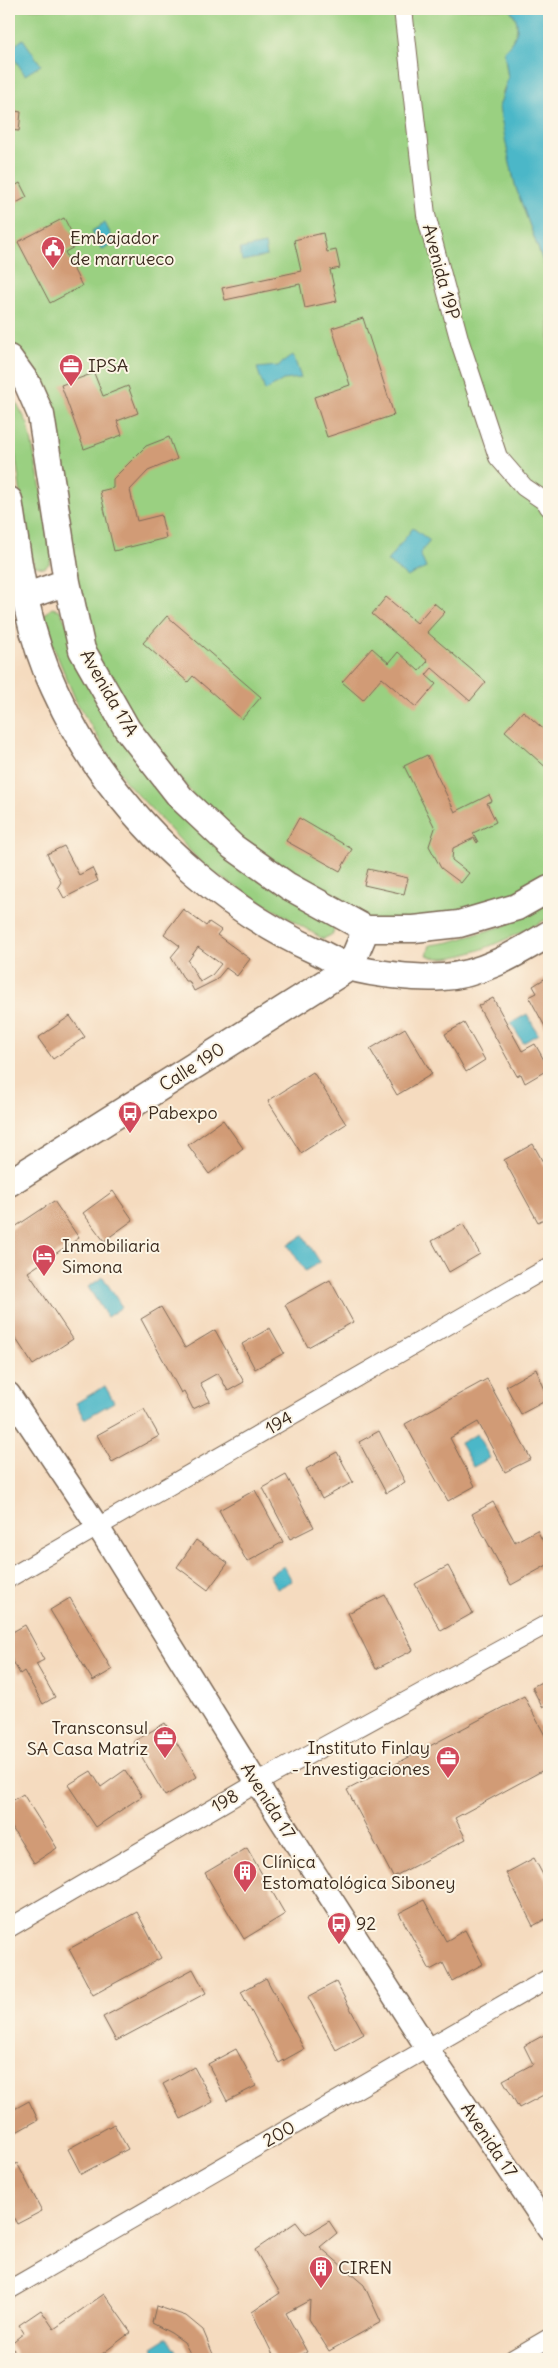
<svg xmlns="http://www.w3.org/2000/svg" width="558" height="2368" viewBox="0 0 558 2368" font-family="Delius,sans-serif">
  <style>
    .green { fill: #9ad081; stroke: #6a7d50 }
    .water { fill: #4bb7c8; stroke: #437073 }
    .building { fill: #d19b76; fill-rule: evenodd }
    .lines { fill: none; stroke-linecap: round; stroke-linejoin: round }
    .minor-casing { stroke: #7c6856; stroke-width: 20 }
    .tertiary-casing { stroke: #7c6856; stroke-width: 25 }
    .secondary-casing { stroke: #7c6856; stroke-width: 29 }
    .minor { stroke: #fff; stroke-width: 18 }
    .tertiary { stroke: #fff; stroke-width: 22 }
    .secondary { stroke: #fff; stroke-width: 26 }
    .labels { text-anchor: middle; stroke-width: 4; stroke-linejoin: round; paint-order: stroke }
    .poi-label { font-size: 18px; fill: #3b2a1e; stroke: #fcf5e5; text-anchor: start }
    .street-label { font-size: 18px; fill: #3b2a1e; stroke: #fcf5e5 }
  </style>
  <rect width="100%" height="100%" fill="#fcf5e5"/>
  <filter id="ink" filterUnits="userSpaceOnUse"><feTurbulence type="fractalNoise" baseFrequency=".02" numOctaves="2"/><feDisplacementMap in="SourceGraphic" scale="10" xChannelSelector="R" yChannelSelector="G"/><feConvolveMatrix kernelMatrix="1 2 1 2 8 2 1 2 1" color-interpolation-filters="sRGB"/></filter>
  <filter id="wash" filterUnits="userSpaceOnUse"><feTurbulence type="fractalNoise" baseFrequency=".0096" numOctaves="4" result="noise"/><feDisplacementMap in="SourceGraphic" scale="20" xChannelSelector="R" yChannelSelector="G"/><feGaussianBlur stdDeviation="1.12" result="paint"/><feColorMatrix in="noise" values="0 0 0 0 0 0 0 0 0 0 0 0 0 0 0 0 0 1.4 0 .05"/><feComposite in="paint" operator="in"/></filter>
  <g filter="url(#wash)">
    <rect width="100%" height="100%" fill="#f5dbbf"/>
    <!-- green -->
    <path class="green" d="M9,9h500c15,14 7,30 -5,42l4,27 -6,16 7,65 7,29 33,90v611l-32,18 -151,22 -133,-82 -151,-197 -41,-235 -32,-57z
      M9,389l19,35 26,130 -5,10 -5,4 -9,-2 -6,-13 -16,-116 -4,-9z
      M52,608l8,2 58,125 216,192 -1,7 -10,5 -116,-70 -82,-88 -48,-78 -32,-76 -1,-12z
      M549,901v17c-25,13 -96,51 -122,37l3,-10 20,-3 56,-17z"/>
    <!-- water -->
    <path class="water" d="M509,9h40v269l-33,-90 -7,-29 -10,-52 9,-29 -4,-27c12,-12 20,-28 5,-42z
      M23,39l18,26 -16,10 -16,-25z
      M105,223l10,20 -13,7 -10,-19z
      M265,244l2,12 -25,5 -2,-12z
      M293,355l8,23 -18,2 -18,11 -8,-23 21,-2z
      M413,528l17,13 -10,12 6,15 -19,9 -20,-16z
      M527,1014l11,20 -15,9 -12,-20z
      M303,1235l17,27 -15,9 -17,-26z
      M103,1277l19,30 -15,10 -19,-30z
      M105,1386l9,16 -30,17 -8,-16z
      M477,1434l13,24 -17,9 -13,-24z
      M284,1566l8,15 -15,8 -8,-14z
      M168,2337l14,22h-22l-8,-12z"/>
    <g id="blocks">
      <!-- building -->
      <path class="building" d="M9,110l12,2 -2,19 -10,-1z
        M20,183l7,14 -18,10v-18z
        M64,218l14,27 -13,7 17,34 -32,17 -32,-61z
        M323,233l4,19 9,-2 4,18 -10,2 7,31 -32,7 -5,-24 -75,16 -3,-12 79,-17 -7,-31z
        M363,318l31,97 -67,22 -13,-40 36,-12 -18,-57z
        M94,373l9,23 25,-10 10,27 -21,8 5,14 -38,14 -23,-64z
        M169,437l8,22 -29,12 -18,19 7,31 24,-6 5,23 -52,13 -14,-60 13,-3v-9l33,-33z
        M386,597l31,26 17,-20 11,9 -18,20 59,50 -16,19 -38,-33 -6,7 10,9 -20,23 -34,-29 -19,22 -21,-18 30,-34 17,15 9,-11 21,19 9,-10 -56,-47z
        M167,616l94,81 -19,22 -49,-43 -5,6 -45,-39z
        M523,711l26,23v36l-44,-39z
        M427,755l28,57 34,-17 3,6 -5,2 9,19 -23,11 5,9 -1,1 -3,-5 -21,10 -1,12 17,13 -8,10 -20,-15 -12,-22 6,-18 -31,-62z
        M299,818l53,31 -12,22 -54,-30z
        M64,846l15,29 13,-7 6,13 -34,17 -6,-11 3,-5 -14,-28z
        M368,869l40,9 -4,16 -40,-9z
        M183,909l23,17 3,-4 12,8 -4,5 33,24 -13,17 -11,-8 -10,12 -22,11 -5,-10h-4l-14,-24 9,-11 -16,-12zM198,947l23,17 -9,11 -12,7 -12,-21z
        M549,976v58l-20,-37 8,-4 -4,-7z
        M493,998l29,53 13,-7 14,25 -24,14 -4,-9 -4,2 -39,-70z
        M70,1016l15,21 -32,22 -15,-21z
        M464,1023l21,37 -19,12 -21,-38z
        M405,1028l27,46 -35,21 -27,-46z
        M313,1072l33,52 -45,29 -33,-52z
        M223,1120l20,28 -34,26 -21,-29z
        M533,1144l16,29v43l-11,6 -34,-62z
        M113,1191l20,29 -29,21 -21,-28z
        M54,1201l25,37 -51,34 45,67 -40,26 -24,-37v-97z
        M463,1224l17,30 -31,18 -17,-31z
        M330,1280l23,42 -45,25 -23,-42z
        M161,1307l24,41 30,-18 29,52 -16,9 -10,-18 -18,10 10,18 -17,8 -9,-18 -3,2 -40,-74z
        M270,1328l14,25 -29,16 -13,-25z
        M536,1369l13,30 -28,15 -15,-28z
        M487,1379l44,80 -26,13 -27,-50 -28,16 25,48 -27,15 -43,-77z
        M144,1409l15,27 -47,26 -15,-27z
        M379,1431l26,51 -19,11 -27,-51z
        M337,1452l16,30 -31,17 -16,-30z
        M286,1475l28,52 -24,12 -27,-51z
        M255,1490l28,52 -36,20 -28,-52z
        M493,1502l22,40 22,-12 12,23v11l-38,21 -39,-71z
        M196,1540l32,23 -20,27 -31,-23z
        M448,1566l25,47 -32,18 -26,-47z
        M385,1595l28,55 -37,19 -28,-56z
        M70,1598l42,72 -19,11 -43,-71z
        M25,1625l19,35 -8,4 19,33 -12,7 -19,-33 -4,3 -11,-20v-20z
        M549,1678v25l-7,4 -10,-20z
        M524,1696l25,47v24l-94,51 11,21 -73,38 -46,-87z
        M165,1723l32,54 -32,19 -32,-54z
        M125,1770l17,26 -46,31 -28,-42 23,-14 10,16z
        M23,1794l34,54 -23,15 -25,-40v-20z
        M247,1848l38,66 -41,25 -39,-66z
        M534,1858l15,28v31l-16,9 -27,-53z
        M424,1900l22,41 19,-11 18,34 -31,17 -9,-18 -13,7 -31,-57z
        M137,1912l24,46 -68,37 -24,-46z
        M193,1969l13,24 -90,48 -13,-24z
        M266,1978l38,71 -25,14 -38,-71z
        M336,1982l28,52 -28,16 -28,-53z
        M544,2035l5,9v48l-30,16 -16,-28 30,-16 -9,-18z
        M236,2049l20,37 -29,15 -19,-37z
        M194,2067l19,35 -32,17 -18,-35z
        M29,2101l9,19 -29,16v-24z
        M114,2124l14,25 -47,25 -13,-25z
        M17,2163l25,48 -25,13 -8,-15v-41z
        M329,2221l8,12 -17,14 44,38 17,37 -52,29 -20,-32 1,-19 -24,13 21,39 -15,7h-17l-23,-47 28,-19 -25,-43 41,-28 10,13z
        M104,2294l27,38 -29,22 3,5h-85l-10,-15 14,-11 -5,-8 22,-15 13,19z
        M156,2306l30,10 17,14 12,29h-22l-9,-17 -13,-9 -19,-10z"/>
    </g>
  </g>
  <g filter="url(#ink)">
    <use href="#blocks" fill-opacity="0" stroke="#7c6856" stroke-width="1"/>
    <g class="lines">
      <!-- minor casing -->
      <g class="minor-casing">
        <path id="minor" d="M403,9l23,206 34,127 38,115 26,30 22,15 3,5
          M9,1578l540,-311
          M9,1928l248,-145 292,-160
          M9,2290l540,-312
          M513,2359l36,-21"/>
      </g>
      <!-- tertiary casing -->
      <g class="tertiary-casing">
        <path id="tertiary" d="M9,1394l89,133 159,256 170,265 122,181"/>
      </g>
      <!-- secondary casing -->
      <g class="secondary-casing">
        <path id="secondary" d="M9,358l18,25 14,32 26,167 15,68 45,79 54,69 52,49 55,39 78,43h48l45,-5 58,-17 32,-18
          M9,500c10,64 17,129 45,188 11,24 29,58 44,79 55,78 131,144 218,184 11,5 22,12 33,16 24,7 69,12 94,10 39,-2 74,-24 106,-43
          M24,597l43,-15
          M9,1183l341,-216 16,-38"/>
      </g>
      <!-- minor -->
      <use href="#minor" class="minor"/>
      <!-- tertiary -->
      <use href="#tertiary" class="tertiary"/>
      <!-- secondary -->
      <use href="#secondary" class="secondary"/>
    </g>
  </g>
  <!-- icons -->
  <defs>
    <g id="civic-pin" transform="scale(1.25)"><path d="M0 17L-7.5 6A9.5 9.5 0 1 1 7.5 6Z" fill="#d1495b" stroke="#fcf5e5"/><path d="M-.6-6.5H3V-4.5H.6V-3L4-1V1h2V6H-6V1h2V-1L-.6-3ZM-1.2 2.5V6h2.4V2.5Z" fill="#fff"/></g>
    <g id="office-pin" transform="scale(1.25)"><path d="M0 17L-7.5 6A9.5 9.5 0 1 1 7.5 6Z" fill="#d1495b" stroke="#fcf5e5"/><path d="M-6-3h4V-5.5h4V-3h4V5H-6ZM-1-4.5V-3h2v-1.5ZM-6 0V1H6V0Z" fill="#fff"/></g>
    <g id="bus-pin" transform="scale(1.25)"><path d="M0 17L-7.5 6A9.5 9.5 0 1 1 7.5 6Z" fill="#d1495b" stroke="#fcf5e5"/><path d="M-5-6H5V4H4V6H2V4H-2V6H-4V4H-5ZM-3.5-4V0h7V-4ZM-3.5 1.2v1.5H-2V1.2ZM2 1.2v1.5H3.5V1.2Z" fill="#fff"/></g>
    <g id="hotel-pin" transform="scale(1.25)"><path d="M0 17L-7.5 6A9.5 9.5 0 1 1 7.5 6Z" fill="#d1495b" stroke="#fcf5e5"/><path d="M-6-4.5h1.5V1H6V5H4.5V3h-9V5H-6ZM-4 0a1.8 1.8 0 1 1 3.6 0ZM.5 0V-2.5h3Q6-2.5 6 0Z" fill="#fff"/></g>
    <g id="building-pin" transform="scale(1.25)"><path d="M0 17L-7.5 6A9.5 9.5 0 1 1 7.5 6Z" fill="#d1495b" stroke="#fcf5e5"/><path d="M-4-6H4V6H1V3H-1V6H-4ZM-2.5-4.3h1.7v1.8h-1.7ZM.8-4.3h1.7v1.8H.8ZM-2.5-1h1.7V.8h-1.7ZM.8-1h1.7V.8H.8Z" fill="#fff"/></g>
  </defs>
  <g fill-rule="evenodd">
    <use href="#civic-pin" x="53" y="248"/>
    <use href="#office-pin" x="71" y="366"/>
    <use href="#bus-pin" x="130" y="1113"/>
    <use href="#hotel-pin" x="44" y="1256"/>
    <use href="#office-pin" x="165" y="1738"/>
    <use href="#office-pin" x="448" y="1758"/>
    <use href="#building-pin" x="245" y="1872"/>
    <use href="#bus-pin" x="339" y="1924"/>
    <use href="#building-pin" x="321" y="2268"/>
  </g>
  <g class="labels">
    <!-- poi labels -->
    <g class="poi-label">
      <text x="70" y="244">Embajador<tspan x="70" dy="21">de marrueco</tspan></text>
      <text x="88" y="372">IPSA</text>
      <text x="148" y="1119">Pabexpo</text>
      <text x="62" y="1252">Inmobiliaria<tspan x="62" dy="21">Simona</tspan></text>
      <text x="148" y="1734" text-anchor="end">Transconsul<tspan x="148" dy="21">SA Casa Matriz</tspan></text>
      <text x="430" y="1754" text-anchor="end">Instituto Finlay<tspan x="430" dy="21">- Investigaciones</tspan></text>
      <text x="262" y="1868">Clínica<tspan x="262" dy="21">Estomatológica Siboney</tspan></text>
      <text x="356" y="1930">92</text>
      <text x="338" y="2274">CIREN</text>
    </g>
    <!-- street labels -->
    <g class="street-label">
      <text transform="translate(441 272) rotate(75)" y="6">Avenida 19P</text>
      <text transform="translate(109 693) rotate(60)" y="6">Avenida 17A</text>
      <text transform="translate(192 1067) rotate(-33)" y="6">Calle 190</text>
      <text transform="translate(279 1423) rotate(-30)" y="6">194</text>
      <text transform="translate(225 1801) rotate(-30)" y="6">198</text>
      <text transform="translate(268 1801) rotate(58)" y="6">Avenida 17</text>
      <text transform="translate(279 2134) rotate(-30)" y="6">200</text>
      <text transform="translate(489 2140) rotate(56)" y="6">Avenida 17</text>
    </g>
  </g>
  <!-- margin -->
  <rect width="558" height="2368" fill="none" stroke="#fcf5e5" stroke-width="30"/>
</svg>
